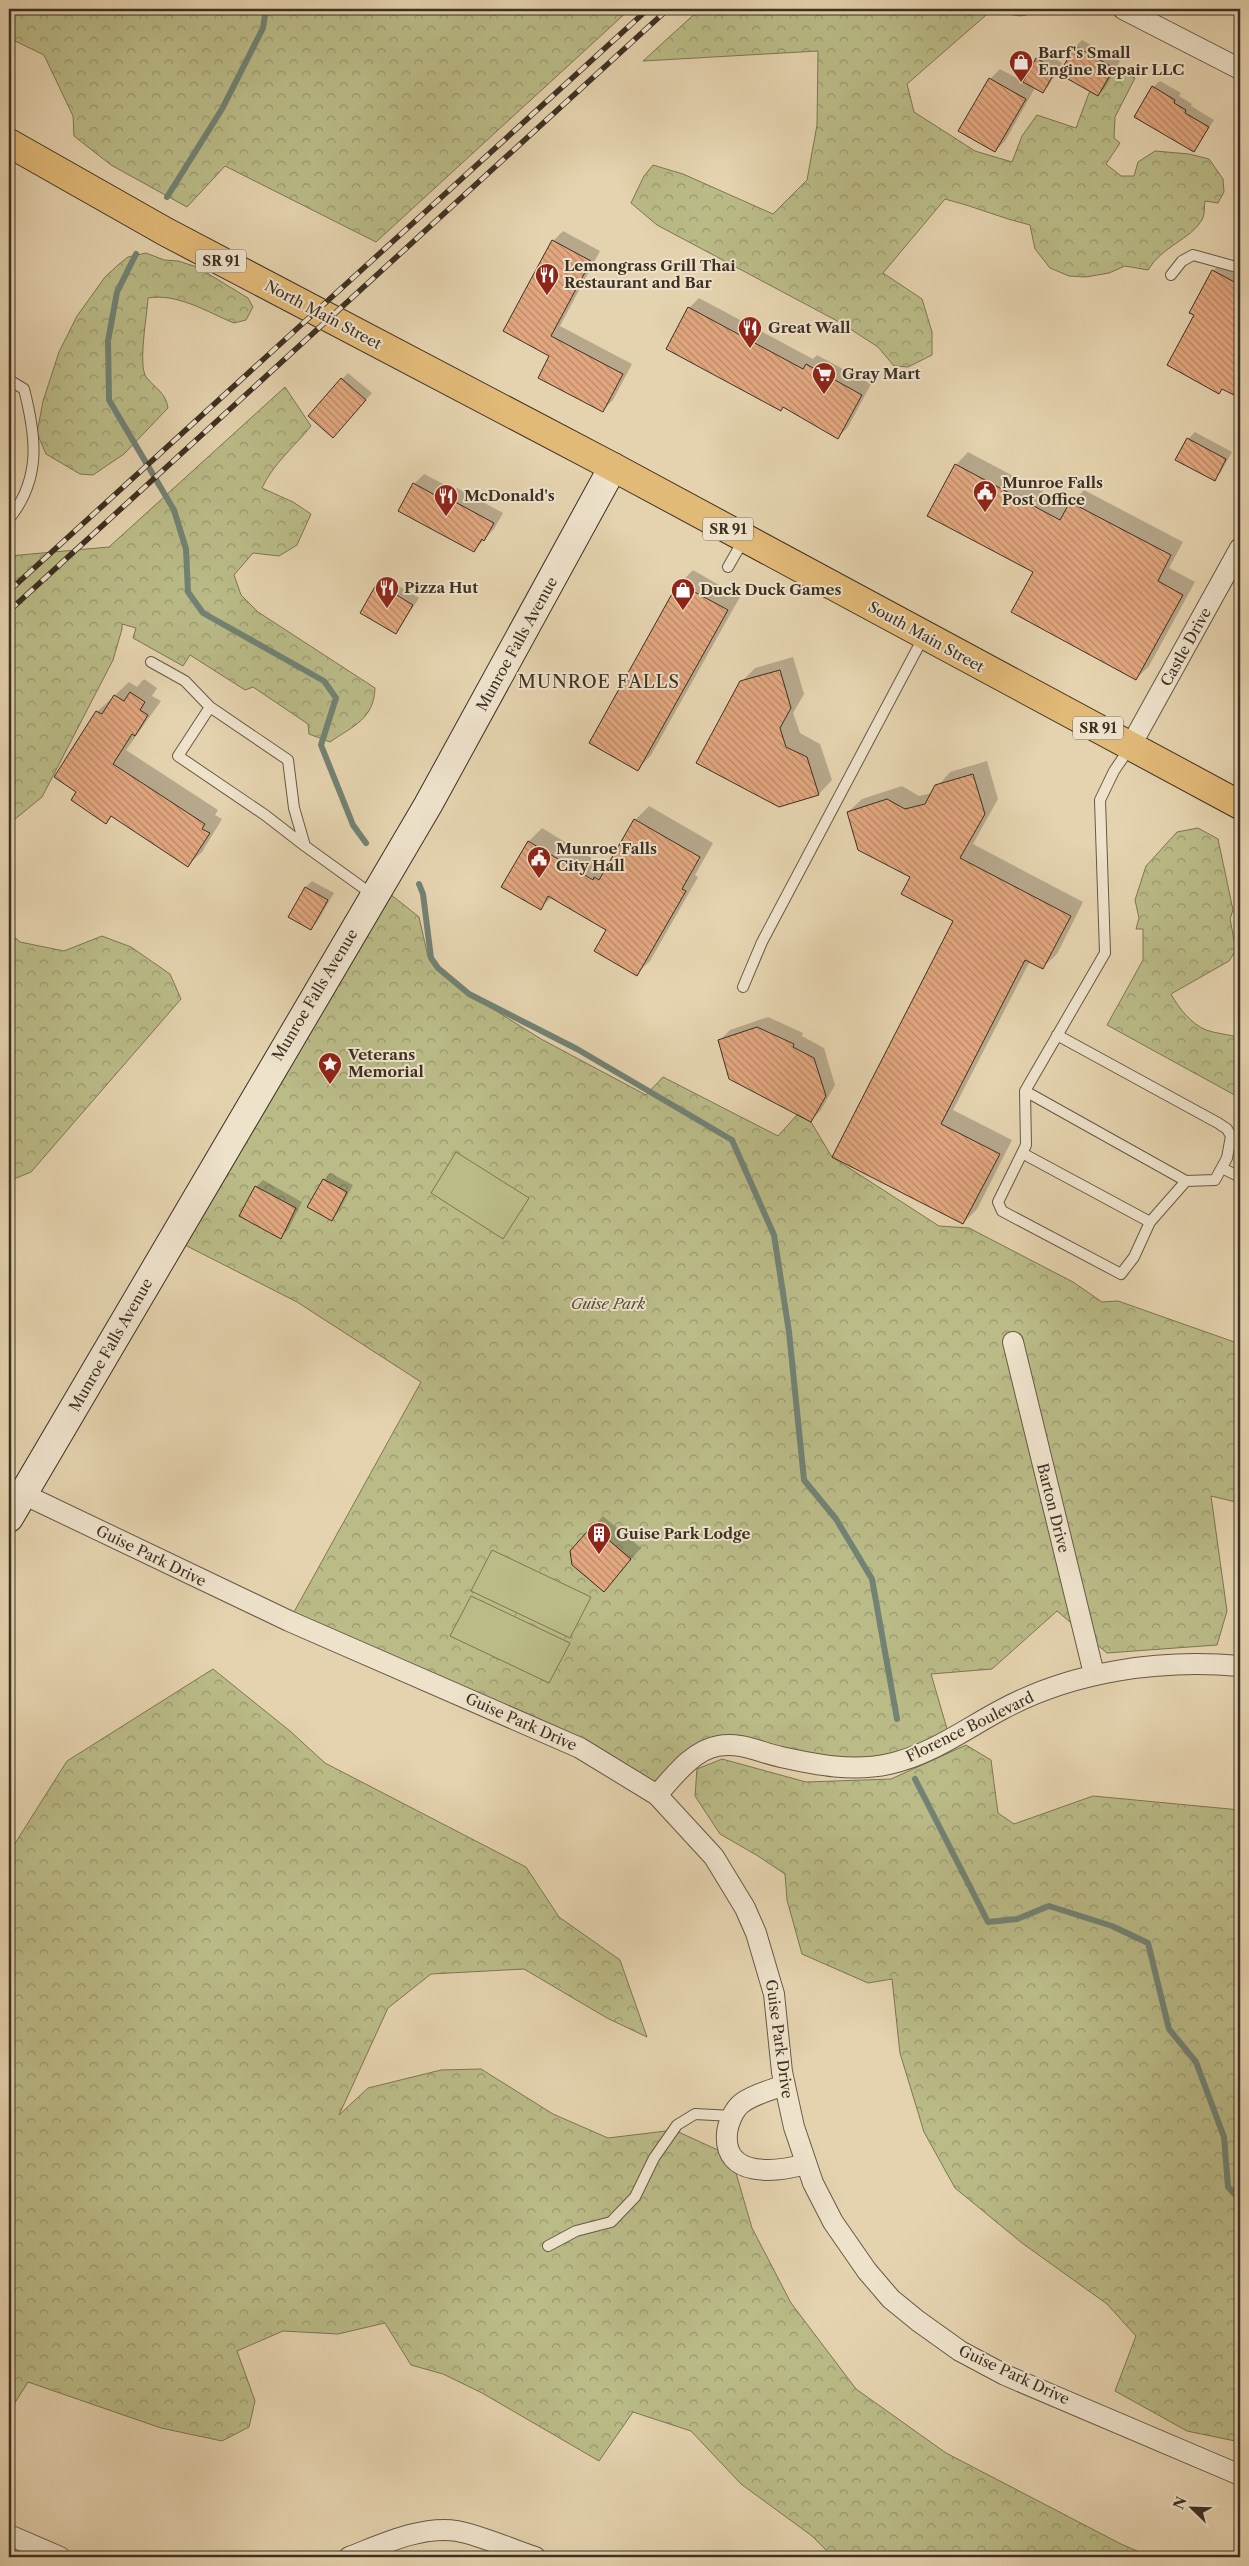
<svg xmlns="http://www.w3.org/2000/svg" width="1249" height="2566" viewBox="0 0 1249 2566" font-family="'Libre Caslon Text',serif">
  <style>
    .forest { fill: url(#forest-crowns); stroke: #7c7654 }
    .pitch { fill: #babb87; stroke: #7c7654 }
    .shadow { fill: #0003 }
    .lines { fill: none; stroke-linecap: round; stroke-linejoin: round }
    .stream { stroke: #728274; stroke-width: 6 }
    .building { fill: url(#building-back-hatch); stroke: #3d3022 }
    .lane-casing { stroke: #675945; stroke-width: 12 }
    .street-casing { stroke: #675945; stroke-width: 22 }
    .secondary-casing { stroke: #3d3022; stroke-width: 30 }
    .primary-casing { stroke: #3d3022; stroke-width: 30 }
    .lane { stroke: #eee2cb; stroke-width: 10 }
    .street { stroke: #eee2cb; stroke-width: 20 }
    .secondary { stroke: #eee2cb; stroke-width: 28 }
    .primary { stroke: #e2ba78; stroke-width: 28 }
    .rail-casing { stroke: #3d3022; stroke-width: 5.5 }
    .rail { stroke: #eee2cb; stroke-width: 4; stroke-dasharray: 11; stroke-linecap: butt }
    .labels { text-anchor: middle; stroke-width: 4; stroke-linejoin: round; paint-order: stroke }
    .shield { fill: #eee2cb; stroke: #726555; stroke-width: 1 }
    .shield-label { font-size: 14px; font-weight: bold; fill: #3d3022 }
    .poi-label { font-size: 15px; font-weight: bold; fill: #3d3022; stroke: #eee2cb; text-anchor: start }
    .street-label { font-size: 15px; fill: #3d3022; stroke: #eee2cb }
    .park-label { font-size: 15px; font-style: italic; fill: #564c36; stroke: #eee2cb }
    .quarter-label { font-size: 18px; letter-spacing: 1px; fill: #3d3022; stroke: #eee2cb }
  </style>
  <defs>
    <pattern id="forest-crowns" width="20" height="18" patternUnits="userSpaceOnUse" patternTransform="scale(1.25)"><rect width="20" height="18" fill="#babb87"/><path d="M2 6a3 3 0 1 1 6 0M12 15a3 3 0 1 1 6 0" fill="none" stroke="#98986e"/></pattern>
    <pattern id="building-back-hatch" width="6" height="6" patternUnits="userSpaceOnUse" patternTransform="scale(1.25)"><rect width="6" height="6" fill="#e2a77f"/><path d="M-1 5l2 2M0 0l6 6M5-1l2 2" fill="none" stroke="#b88868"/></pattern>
  </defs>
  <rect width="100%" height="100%" fill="#e5d3af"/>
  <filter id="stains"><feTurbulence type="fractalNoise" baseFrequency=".004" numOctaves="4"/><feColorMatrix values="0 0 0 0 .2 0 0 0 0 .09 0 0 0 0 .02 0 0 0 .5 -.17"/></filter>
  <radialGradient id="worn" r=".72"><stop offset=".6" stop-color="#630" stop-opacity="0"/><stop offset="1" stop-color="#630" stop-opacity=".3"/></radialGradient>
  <!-- forest -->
  <path class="forest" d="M9,9h621l-254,233 -151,-76 -38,41 -76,-42 -37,-29 -1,-20 -29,-61 -35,-17z
    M700,9h293l-86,75 7,28 61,39 37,11 10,-26 15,-21 39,13 13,-35 28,-22 18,7 -20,39 -1,21 6,5 -14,21 15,12h13l4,-14 17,-11 34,3 20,5 14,20 1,13 -6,11 -13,-2c-1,5 0,14 -3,19 -12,20 -40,26 -54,50l-23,-4 -16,7 -23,4 -17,-1 -19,-8 -15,-19 -5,-24c-30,-7 -56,-19 -85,-26l-62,74 39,26 10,33v23l-24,12 -14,-1 -16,-19 -37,-24 -184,-98 -26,-22 13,-27 9,-11 30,9 90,40 34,-34 10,-55 1,-74 -175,10z
    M994,9h40c-9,13 -27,4 -40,0z
    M146,253l18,7 14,1 19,6 51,31 5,9 -7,13 -12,3c-27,-11 -56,-30 -86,-25 -1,18 -10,66 -2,79 9,11 20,16 22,31l-44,46 -31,21 -13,-1 -34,-20 -9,-21 6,-32 16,-49 18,-36 28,-39 13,-12 10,-8z
    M285,387l26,39c-17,21 -38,38 -49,62l31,14 18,12 -14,31 -18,11 -26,-3 -19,22 7,20 17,17 117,76c-1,31 -22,38 -45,54l-21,-8 -1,-10 -55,-37 -8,3 -55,-35 -7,11 -50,-28 3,-10 -14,-4v5l-9,31 -71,137 -33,27v-268l100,-9z
    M1198,828l20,11 15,71 -3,9 6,31 -7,11 -58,33c7,13 20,30 35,36 11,4 23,4 34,8v60l-133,-73 36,-65v-31h-7l3,-11 -4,-18 11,-34 31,-34z
    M380,886l39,31 9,40 41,37 72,45 105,56 17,-18 115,59 19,-21 14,7 21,35 107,69 30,2 104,54 29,20 16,-1 122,43v159l-29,-7 16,115 -10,34 -110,8 -50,-42 -65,58 -61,5 19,65 -63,25 -169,-18 -61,49 -368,-174 132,-239 -124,-80 -116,-59z
    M9,932l11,10 44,9 38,-15 29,11 39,27 11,25 -150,173 -22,9z
    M213,1669l77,62 35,32 201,104 33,50 61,43 27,77 -40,-19 -83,-49 -93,5 -43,34 -49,107 29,-27 73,-18 40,-1 72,45 55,24 66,-8 57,26 21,72 39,75 65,86 90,64 175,91 30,13h-318l-21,-21 -71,-52 -50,-53 -58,-19 -34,49 -117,-68 -39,-19 -32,-9 -26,-42 -47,11 -55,-3 -46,20 18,50 -6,26 -27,14 -61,-13 -133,-46 -19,30v-559l58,-92z
    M966,1745l25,15 7,53 16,11 79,-28 147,14v632l-53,-11 -72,-40 21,-55 -29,-32 -85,-61 -67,-55 -31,-56 -24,-79 -8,-74 -24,4 -66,-29 -15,-54 -2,-26 -27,-18 -38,-22 -25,-38 2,-27 25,-10 84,23 85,-3z"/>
  <!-- pitch -->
  <path class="pitch" d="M456,1152l73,46 -26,41 -72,-46z
    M492,1550l99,47 -21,41 -99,-47z
    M471,1596l99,47 -21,40 -99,-47z"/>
  <!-- shadow -->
  <path class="shadow" d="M1082,40l38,21 -15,27 -7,7 -38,-21 16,-28z
    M1044,52l18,11 -13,22 -6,7 -8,-4 -30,53 -10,10 -5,-72 10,-10 24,13 13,-23z
    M1160,81l21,12 -2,3 13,8 -1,2 23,14 -20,30 -41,-63z
    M563,231l37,20 -40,75 72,38 -19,36 -10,10 -53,-54 3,-115z
    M1223,261l17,9v123l-2,3 -15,-8 -4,4 -23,-77 17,-44z
    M699,298l114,61 4,-4 54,29 -23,43 -10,10 -54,-31 -3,3 -92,-101z
    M348,373l24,20 -33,37 3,-51z
    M1195,432l37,20 -11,20 -7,7 -26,-40z
    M968,452l102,54 14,-16 99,52 -14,26 26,14 -46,84 -13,13 -102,-108 -78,-106z
    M424,474l31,16 2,-2 46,25 -9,16 -20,22 -60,-67z
    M693,570l47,27 -89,158 -13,14 -48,-27 89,-158z
    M385,578l34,20 -23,35 -18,-49z
    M793,657l11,37 -11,19 7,20 20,11 12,36 -13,14 -78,-112 14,-14z
    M144,679l13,9 -5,8 9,5 -35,49 92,60 -3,5 7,4 -20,33 -14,13 -76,-49 -6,6 -28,-31 -23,-14 42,-65 32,-30 8,5z
    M987,761l11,38 -25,45 110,58 -26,52 -14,13 -13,-6 -77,149 59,30 -35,69 -14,14 -129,-67 121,-236 -107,-108 14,-13 40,-13 17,10 13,-3 18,-21z
    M649,806l64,37 -18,32 3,2 -48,84 -14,13 -28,-45 -56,-32 -12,11 -37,-21 26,-46 13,-13 64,39 29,-47z
    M312,881l22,12 -17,29 -6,6 -5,-41z
    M768,1017l35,16 -1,3 22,12 11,37 -14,25 -10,11 -91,-81 10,-10z
    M330,1173l23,12 -15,28 -6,6 -8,-39z
    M263,1180l39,22 -14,28 -7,7 -25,-50z
    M603,1516l38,32 -37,42 -11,-63z"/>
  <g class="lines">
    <!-- stream -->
    <path class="stream" d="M167,197l55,-88 41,-81 3,-19
      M136,254l-19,38 -9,49 1,59 65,110 12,39 2,43 15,21 121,68 12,17 -15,47 32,80 13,18
      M419,884l4,10 8,64 7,10 31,26 108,55 155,91 42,95 15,97 15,148 32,39 36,60 25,140
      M915,1779l73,143 29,-3 32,-13 63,20 36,17 21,86 27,33 28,75 4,50 12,13"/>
  </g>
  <!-- building -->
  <path class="building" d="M1075,46l39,22 -16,28 -39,-22z
    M1036,58l20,12 -13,23 -20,-11z
    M989,78l37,21 -31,53 -37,-21z
    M1152,86l23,14 -1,3 12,7 -1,3 24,14 -15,25 -60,-35z
    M552,240l39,21 -40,75 72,38 -20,38 -65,-34 11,-22 -46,-25z
    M1212,270l28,15v113l-18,-9 -3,5 -52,-29 27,-50 -5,-2z
    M688,307l115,62 3,-5 56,31 -24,44 -55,-32 -2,4 -115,-62z
    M341,378l25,22 -33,38 -25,-22z
    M1187,438l39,21 -11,22 -40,-21z
    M955,464l105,56 10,-18 101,53 -13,26 25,14 -47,85 -125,-68 22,-40 -106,-56z
    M413,483l31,17 2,-3 48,26 -10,18 -2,-2 -8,13 -76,-41z
    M377,583l36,22 -17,29 -36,-21z
    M678,583l50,27 -90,161 -49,-28z
    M780,670l11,38 -11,20 6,19 21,10 12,38 -40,12 -83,-44 44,-82z
    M130,692l15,10 -5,8 8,5 -13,21 -3,-2 -19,30 92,60 -3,5 8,4 -22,34 -77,-51 -5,8 -35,-24 5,-8 -22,-15 42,-66 6,3 12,-19 10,6z
    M973,774l12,40 -25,44 111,58 -28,53 -18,-9 -84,164 59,30 -37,70 -131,-67 121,-236 -52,-27 9,-17 -52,-27 -11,-38 40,-13 18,10 20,-5 10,-19z
    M634,819l66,38 -18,32 4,2 -49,85 -43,-25 12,-21 -58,-34 -7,14 -40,-23 27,-46 65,39 1,-3 5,3z
    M305,887l23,13 -17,30 -23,-13z
    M757,1027l37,17 -1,3 21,11 12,38 -15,26 -82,-43 -11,-39z
    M323,1179l24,13 -15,29 -25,-14z
    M255,1186l41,22 -15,31 -42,-23z
    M592,1526l39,33 -27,33 -32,-27 -2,-14z"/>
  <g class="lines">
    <!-- lane casing -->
    <g class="lane-casing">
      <path id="lane" d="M1171,275l11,-14 11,-6 47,13
        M9,380l15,9c12,47 18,89 -15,130
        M728,567l16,-28
        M151,662l34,19 25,26
        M305,846l-11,-38 -6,-48 -78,-53 -32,49 87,59 40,31 68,49
        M743,987l19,-45 162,-306
        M1057,1035l161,88 9,6 4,7 -4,22 -12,22 -29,1 -36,41 -16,35 -13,17 -119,-63 -4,-9 28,-57 -1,-54 80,-138 -5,-153 14,-29 17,-25
        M1025,1091l161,90
        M1022,1153l128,69
        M1222,1168l18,9
        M548,2246l28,-15 35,-9 24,-25 19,-39 23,-33 18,-11 38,2"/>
    </g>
    <!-- street casing -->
    <g class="street-casing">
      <path id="street" d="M1123,9l117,60
        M1131,745l109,-197
        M1013,1342l81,332
        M23,1494l266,127 291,127 77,47 57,62 31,51 11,25 18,61 8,78 12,55 19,56 20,39 34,49 24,28 27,22 42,30 45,24 235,100
        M657,1795c16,-18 36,-45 61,-49 23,-4 41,6 63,11 36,8 72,15 108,7 42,-9 76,-35 112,-54 72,-39 159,-51 239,-44
        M785,2085c-14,5 -31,9 -43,18 -8,6 -14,20 -15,30 -4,46 50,39 79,31
        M9,2535l51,22
        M349,2557c32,-12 73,-32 108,-26 26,5 53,18 78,26"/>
    </g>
    <!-- secondary casing -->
    <g class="secondary-casing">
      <path id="secondary" d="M9,1518l419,-713 185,-338"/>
    </g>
    <!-- primary casing -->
    <g class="primary-casing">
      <path id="primary" d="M9,143l157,89 447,235 627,338"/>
    </g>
    <!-- lane -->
    <use href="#lane" class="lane"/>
    <!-- street -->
    <use href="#street" class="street"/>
    <!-- secondary -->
    <use href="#secondary" class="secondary"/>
    <!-- primary -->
    <use href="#primary" class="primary"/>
    <!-- rail casing -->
    <g class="rail-casing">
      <path id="rail" d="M9,591l639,-582
        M9,611l659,-602"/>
    </g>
    <!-- rail -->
    <use href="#rail" class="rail"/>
  </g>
  <!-- icons -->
  <defs>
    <g id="shop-pin" transform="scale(1.25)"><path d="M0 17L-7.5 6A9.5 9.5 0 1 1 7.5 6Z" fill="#8f2418" stroke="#eee2cb"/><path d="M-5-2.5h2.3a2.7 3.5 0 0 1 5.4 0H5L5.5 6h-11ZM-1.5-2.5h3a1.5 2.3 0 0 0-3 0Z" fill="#fff"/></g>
    <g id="restaurant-pin" transform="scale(1.25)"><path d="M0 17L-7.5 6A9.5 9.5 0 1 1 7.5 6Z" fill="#8f2418" stroke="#eee2cb"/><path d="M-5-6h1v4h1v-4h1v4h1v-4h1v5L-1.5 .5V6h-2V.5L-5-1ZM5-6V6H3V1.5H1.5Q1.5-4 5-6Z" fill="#fff"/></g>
    <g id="supermarket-pin" transform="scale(1.25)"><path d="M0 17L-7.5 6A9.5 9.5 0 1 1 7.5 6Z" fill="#8f2418" stroke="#eee2cb"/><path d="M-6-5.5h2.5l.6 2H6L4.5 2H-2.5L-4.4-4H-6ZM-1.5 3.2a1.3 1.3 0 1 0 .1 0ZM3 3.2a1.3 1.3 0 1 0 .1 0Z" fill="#fff"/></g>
    <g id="civic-pin" transform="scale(1.25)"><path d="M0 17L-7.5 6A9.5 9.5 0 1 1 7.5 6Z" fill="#8f2418" stroke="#eee2cb"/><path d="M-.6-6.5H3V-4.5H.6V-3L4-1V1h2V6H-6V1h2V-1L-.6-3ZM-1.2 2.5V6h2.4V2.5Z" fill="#fff"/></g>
    <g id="sight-pin" transform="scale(1.25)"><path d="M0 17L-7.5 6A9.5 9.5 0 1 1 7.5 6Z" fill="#8f2418" stroke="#eee2cb"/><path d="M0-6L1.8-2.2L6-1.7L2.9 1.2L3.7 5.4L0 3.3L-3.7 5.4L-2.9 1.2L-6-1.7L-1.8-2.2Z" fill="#fff"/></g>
    <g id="building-pin" transform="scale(1.25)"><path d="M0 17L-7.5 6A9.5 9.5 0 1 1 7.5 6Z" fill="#8f2418" stroke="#eee2cb"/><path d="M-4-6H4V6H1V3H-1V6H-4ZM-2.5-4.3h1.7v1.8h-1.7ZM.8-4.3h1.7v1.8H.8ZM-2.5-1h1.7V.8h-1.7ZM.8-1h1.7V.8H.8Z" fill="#fff"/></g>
  </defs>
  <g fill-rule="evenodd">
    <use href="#shop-pin" x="1021" y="62"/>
    <use href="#restaurant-pin" x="547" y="275"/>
    <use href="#restaurant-pin" x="750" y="328"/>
    <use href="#supermarket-pin" x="824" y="374"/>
    <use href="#civic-pin" x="985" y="492"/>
    <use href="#restaurant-pin" x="446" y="496"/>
    <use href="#restaurant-pin" x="387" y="588"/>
    <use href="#shop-pin" x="683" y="590"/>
    <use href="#civic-pin" x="539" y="858"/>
    <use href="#sight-pin" x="330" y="1064"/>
    <use href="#building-pin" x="599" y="1534"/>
  </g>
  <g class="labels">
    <!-- shield labels -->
    <g class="shield">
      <rect x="196" y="249.5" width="50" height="23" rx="4"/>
      <rect x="703" y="517.5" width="50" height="23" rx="4"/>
      <rect x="1073" y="716.5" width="50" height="23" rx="4"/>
    </g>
    <g class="shield-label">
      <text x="221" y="266">SR 91</text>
      <text x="728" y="534">SR 91</text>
      <text x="1098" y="733">SR 91</text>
    </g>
    <!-- poi labels -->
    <g class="poi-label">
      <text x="1038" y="58">Barf's Small<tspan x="1038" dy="17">Engine Repair LLC</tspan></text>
      <text x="564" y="271">Lemongrass Grill Thai<tspan x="564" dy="17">Restaurant and Bar</tspan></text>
      <text x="768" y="333">Great Wall</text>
      <text x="842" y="379">Gray Mart</text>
      <text x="1002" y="488">Munroe Falls<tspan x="1002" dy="17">Post Office</tspan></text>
      <text x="464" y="501">McDonald's</text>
      <text x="404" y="593">Pizza Hut</text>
      <text x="700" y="595">Duck Duck Games</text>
      <text x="556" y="854">Munroe Falls<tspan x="556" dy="17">City Hall</tspan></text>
      <text x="348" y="1060">Veterans<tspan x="348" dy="17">Memorial</tspan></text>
      <text x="616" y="1539">Guise Park Lodge</text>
    </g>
    <!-- street labels -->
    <g class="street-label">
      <text transform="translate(323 315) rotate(28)" y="5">North Main Street</text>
      <text transform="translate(926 637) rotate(29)" y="5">South Main Street</text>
      <text transform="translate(517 644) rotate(-61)" y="5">Munroe Falls Avenue</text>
      <text transform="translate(1186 647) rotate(-61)" y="5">Castle Drive</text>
      <text transform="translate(315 995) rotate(-59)" y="5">Munroe Falls Avenue</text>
      <text transform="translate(111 1345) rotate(-60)" y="5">Munroe Falls Avenue</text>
      <text transform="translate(1053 1508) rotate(76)" y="5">Barton Drive</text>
      <text transform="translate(151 1556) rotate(26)" y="5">Guise Park Drive</text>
      <text transform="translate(521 1722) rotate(24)" y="5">Guise Park Drive</text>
      <text transform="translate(970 1727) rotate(-26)" y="5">Florence Boulevard</text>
      <text transform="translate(779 2039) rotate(82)" y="5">Guise Park Drive</text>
      <text transform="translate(1014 2375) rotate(25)" y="5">Guise Park Drive</text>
    </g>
    <!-- park labels -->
    <g class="park-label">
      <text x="608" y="1309">Guise Park</text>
    </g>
    <!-- quarter labels -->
    <g class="quarter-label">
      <text x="599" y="688">MUNROE FALLS</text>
    </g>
  </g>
  <!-- margin -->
  <rect width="1249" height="2566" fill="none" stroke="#e5d3af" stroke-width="30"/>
  <rect x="10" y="10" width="1229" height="2546" fill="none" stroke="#3d3022" stroke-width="2.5"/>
  <rect x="15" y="15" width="1219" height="2536" fill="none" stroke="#3d3022"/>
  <!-- north arrow -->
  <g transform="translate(1192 2508) rotate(293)" stroke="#eee2cb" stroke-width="4" paint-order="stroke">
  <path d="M0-4L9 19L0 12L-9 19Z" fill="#3d3022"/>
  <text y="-8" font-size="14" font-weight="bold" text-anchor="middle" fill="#3d3022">N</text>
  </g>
  <rect width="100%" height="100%" filter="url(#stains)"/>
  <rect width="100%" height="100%" fill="url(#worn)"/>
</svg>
